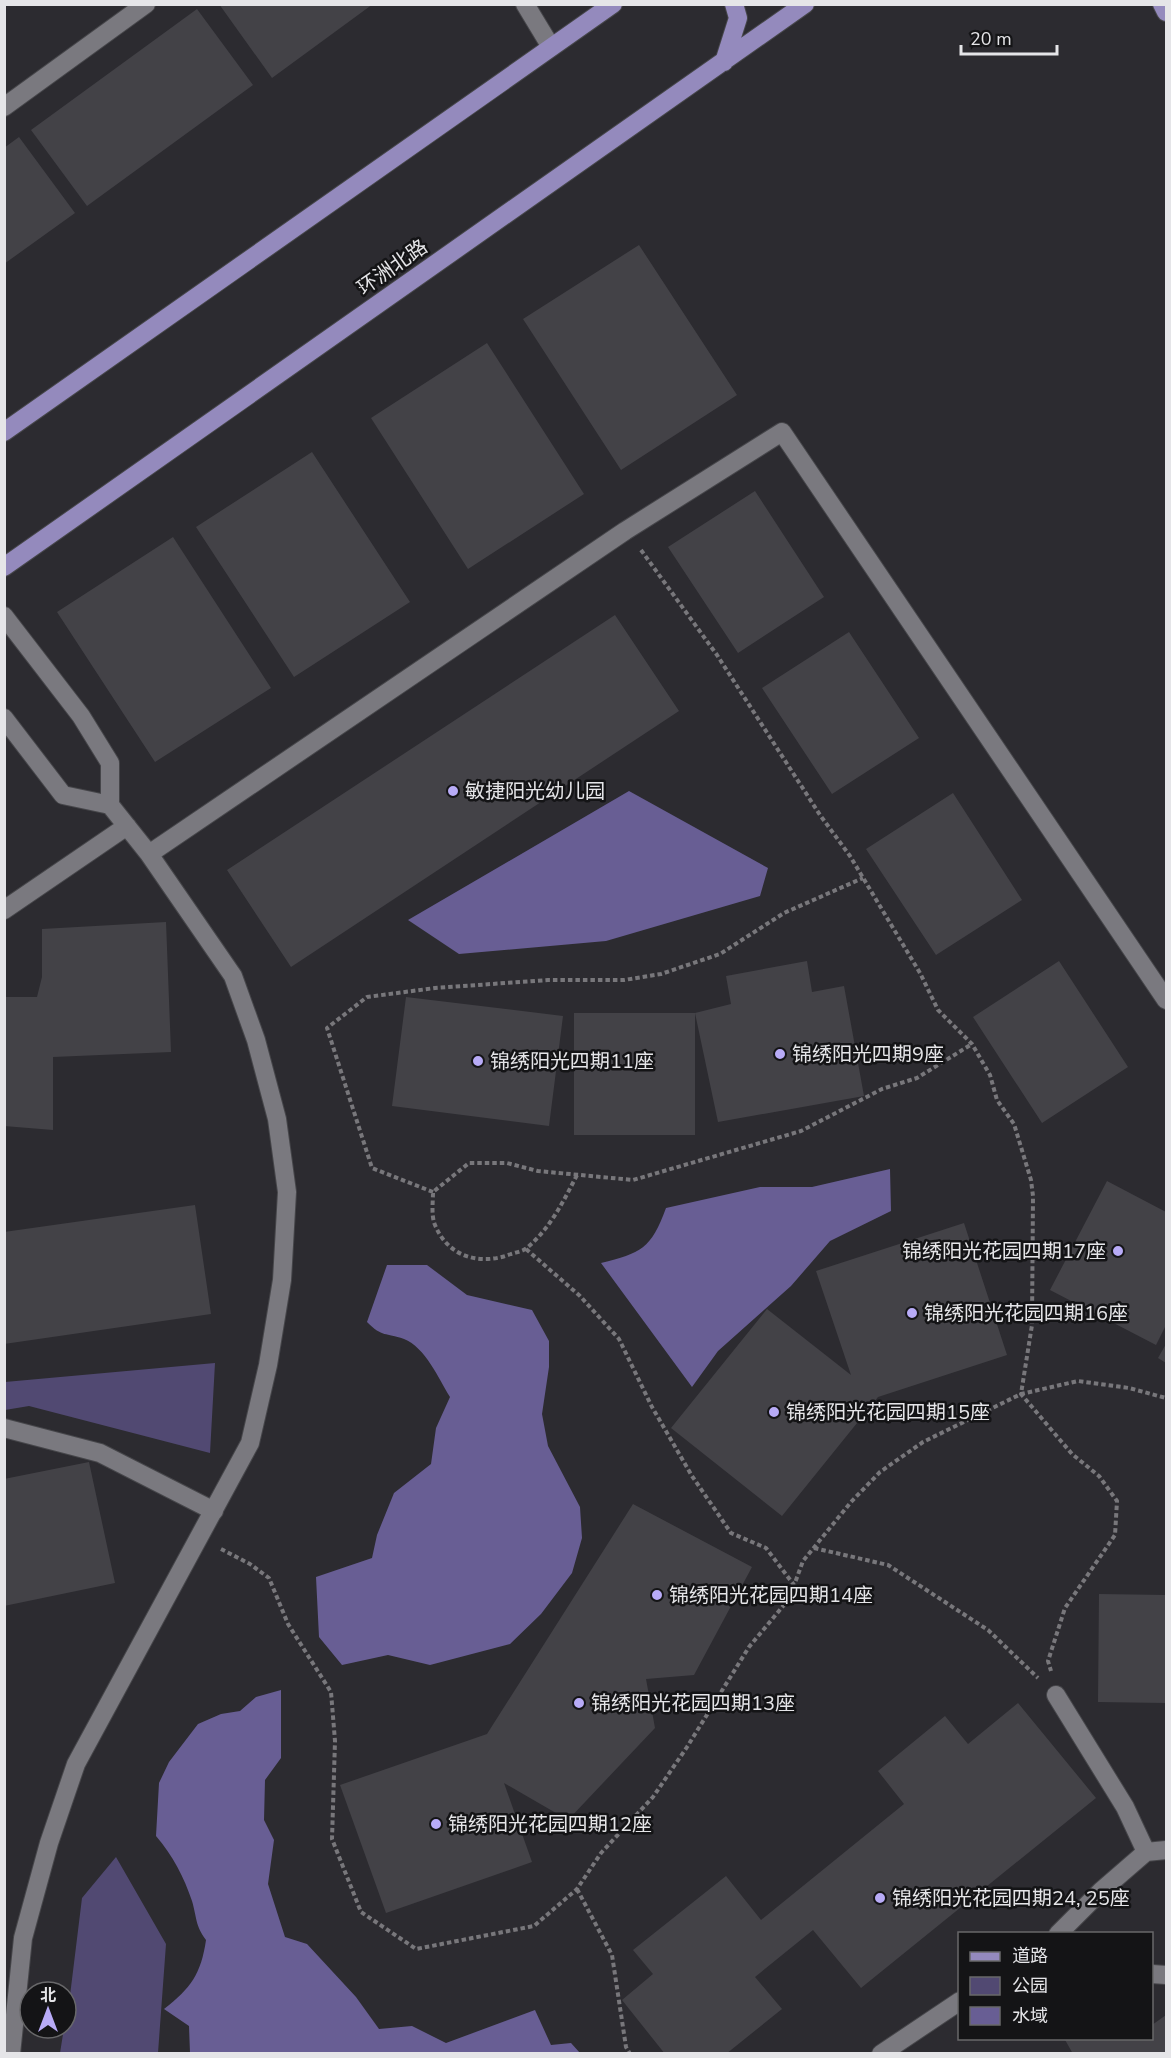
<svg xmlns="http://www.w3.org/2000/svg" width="1171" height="2058" viewBox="0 0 1171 2058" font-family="'Nunito Sans','Noto Sans SC',sans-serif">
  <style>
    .green { fill: #514972 }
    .water { fill: #685e94 }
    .building { fill: #434247 }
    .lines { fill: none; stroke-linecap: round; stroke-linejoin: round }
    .minor-casing { stroke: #46464a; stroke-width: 20 }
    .major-casing { stroke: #46464a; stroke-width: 20 }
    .path { stroke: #78777b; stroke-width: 4; stroke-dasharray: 4.5 3; stroke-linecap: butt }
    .minor { stroke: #7a797f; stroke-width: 18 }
    .major { stroke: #948abd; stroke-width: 18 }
    .poi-dot { fill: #b8abf7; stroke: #141416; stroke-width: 2 }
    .labels { text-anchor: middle; stroke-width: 5; stroke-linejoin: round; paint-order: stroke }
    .street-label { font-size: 20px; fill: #e5e5e8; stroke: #141416 }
    .poi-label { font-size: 20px; fill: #e5e5e8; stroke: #141416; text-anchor: start }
  </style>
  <rect width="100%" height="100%" fill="#2c2b30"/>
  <!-- green -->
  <path class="green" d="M215,1363l-5,90 -181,-47 -24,4v-28z
    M116,1857l50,87 -8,109h-98l4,-25h2l16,-130z"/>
  <!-- water -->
  <path class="water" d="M629,791l139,77 -8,28 -154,45 -147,13 -51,-34z
    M890,1169l1,42 -61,30 -39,45 -73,65 -26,36 -91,-124c40,-10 50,-14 65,-55l94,-21h52z
    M387,1265h40l40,30 65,15 17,31v26l-7,47 6,32 32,61 2,31 -10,35 -31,41 -31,30 -80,21 -42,-10 -46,10 -23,-28 -3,-60 56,-19 5,-23 17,-42 37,-29 5,-36 14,-31c-11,-18 -25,-50 -46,-58 -19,-7 -21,-1 -37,-17z
    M281,1690v68l-16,22 -1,40 10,20 -6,44 17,53 22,7 49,53 23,32 33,-3 34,17 89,-33 16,35 20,-2 9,10h-390l-1,-27 -25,-17c27,-21 37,-35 42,-69 -11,-15 -9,-22 -14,-39 -8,-24 -19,-45 -36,-65l3,-53 10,-21 29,-38 23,-10 19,-3 16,-14z"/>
  <!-- building -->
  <path class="building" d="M219,4h154l-101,74z
    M197,9l56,76 -166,121 -56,-76z
    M19,137l56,76 -71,51v-116z
    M639,245l98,150 -116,75 -98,-151z
    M487,343l97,151 -116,75 -97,-151z
    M312,452l98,150 -116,75 -98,-150z
    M755,491l69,106 -86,56 -70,-106z
    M173,537l98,151 -116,74 -98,-150z
    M615,615l64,96 -388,256 -64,-97z
    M849,632l70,106 -87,56 -70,-106z
    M953,793l69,107 -86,55 -70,-106z
    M166,922l5,130 -118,5v73l-49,-4v-129h33l5,-20v-48z
    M807,961l5,31 32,-6 20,110 -146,26 -23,-109v122h-121v-122h121l36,-9 -5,-28z
    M1059,961l69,106 -86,56 -69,-106z
    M406,997l157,19 -14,110 -157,-20z
    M1107,1181l59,31v113l-10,20 -106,-55z
    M195,1205l16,109 -207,30v-112z
    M964,1223l43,132 -129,42 -96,119 -111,-88 96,-119 84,66 -35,-104z
    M1166,1344v19l-8,-5z
    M89,1462l26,121 -111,23v-127z
    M633,1504l119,63 -58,108 -48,4 9,49 -87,92 -64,-37 28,79 -146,51 -46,-128 147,-51z
    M1099,1594l67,1v108l-68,-1z
    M1018,1703l78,95 -235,190 -48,-58 -58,47 27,32 -56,45h-61l-43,-54 31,-26 -20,-24 93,-74 35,44 143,-116 -26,-33 67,-55 23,28z
    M1166,2015v39h-93l-9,-16h88v-13z"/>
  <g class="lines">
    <!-- minor casing -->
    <g class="minor-casing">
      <path id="minor" d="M525,4l26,43
        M4,107l142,-103
        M4,616l77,100 29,47v42l39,49 84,122 23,64 21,79 10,73 -5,88 -14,85 -18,78 -174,321 -27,79 -26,95 -12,116
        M4,718l59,77 47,10
        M149,854l476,-323 157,-99 384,568
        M4,910l123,-84
        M4,1428l96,25 114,58
        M1056,1695l69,112 21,45 -45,39 -43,43
        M1146,1852l20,-2
        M1152,1974l14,1
        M881,2054l79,-53"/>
    </g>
    <!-- major casing -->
    <g class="major-casing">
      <path id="major" d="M1162,4l4,8
        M724,62l14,-44 -4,-14
        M4,432l609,-428
        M4,567l801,-563"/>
    </g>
    <!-- path -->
    <path class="path" d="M641,550l76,105 103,160 30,41 70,117 18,37 34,34 18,31 7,25 17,24 17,56 2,16 -1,129 -11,69 51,60 27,22 18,25 -2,34 -50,73 -17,53 3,10
      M577,1175c-14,27 -26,52 -49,72 -4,4 -11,5 -17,7 -31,12 -63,3 -76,-29 -4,-9 -2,-23 -2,-33l36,-29h38l31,8 95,9 168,-49 81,-42 35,-11 55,-34
      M433,1192l-61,-24 -45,-140 40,-31 68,-9 113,-8h76l37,-6 59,-20 64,-41 79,-35
      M526,1249l54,47 39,43 33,68 40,69 39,57 35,15 28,37
      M814,1548l74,17 100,65 50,48
      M221,1549l29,15 19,14 19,46 43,68 4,49 -3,98 29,73 55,37 118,-23 43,-37 24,-36 52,-56 34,-50 62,-100 40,-48 14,-38 48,-59 29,-30 43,-30 98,-48 57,-13 51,7 37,10
      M577,1889l35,66 14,92 4,7"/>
    <!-- minor -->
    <use href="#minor" class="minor"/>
    <!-- major -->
    <use href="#major" class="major"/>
  </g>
  <!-- markers -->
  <g class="poi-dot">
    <circle cx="453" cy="791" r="6"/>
    <circle cx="780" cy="1054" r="6"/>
    <circle cx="478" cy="1061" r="6"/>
    <circle cx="1118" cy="1251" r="6"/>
    <circle cx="912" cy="1313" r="6"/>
    <circle cx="774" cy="1412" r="6"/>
    <circle cx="657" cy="1595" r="6"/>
    <circle cx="579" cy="1703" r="6"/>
    <circle cx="436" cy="1824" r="6"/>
    <circle cx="880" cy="1898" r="6"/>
  </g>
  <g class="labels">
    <!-- street labels -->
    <g class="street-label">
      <text transform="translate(392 267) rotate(-35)" y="7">环洲北路</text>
    </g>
    <!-- poi labels -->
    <g class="poi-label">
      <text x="465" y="798">敏捷阳光幼儿园</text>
      <text x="792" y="1061">锦绣阳光四期9座</text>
      <text x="490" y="1068">锦绣阳光四期11座</text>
      <text x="1106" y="1258" text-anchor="end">锦绣阳光花园四期17座</text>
      <text x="924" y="1320">锦绣阳光花园四期16座</text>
      <text x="786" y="1419">锦绣阳光花园四期15座</text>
      <text x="669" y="1602">锦绣阳光花园四期14座</text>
      <text x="591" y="1710">锦绣阳光花园四期13座</text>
      <text x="448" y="1831">锦绣阳光花园四期12座</text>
      <text x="892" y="1905">锦绣阳光花园四期24, 25座</text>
    </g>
  </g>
  <!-- border -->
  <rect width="1171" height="2058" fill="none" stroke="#e5e5e8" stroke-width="12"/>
  <!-- legend -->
  <rect x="958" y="1932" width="195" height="108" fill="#141416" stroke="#68686a" stroke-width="1.5"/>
  <rect x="970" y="1952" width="30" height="9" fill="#948abd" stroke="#68686a" stroke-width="1.5"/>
  <text x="1012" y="1962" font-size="18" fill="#e5e5e8">道路</text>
  <rect x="970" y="1977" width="30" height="18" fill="#514972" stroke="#68686a" stroke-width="1.5"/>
  <text x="1012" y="1992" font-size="18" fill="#e5e5e8">公园</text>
  <rect x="970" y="2007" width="30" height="18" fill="#685e94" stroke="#68686a" stroke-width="1.5"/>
  <text x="1012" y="2022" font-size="18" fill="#e5e5e8">水域</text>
  <!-- north arrow -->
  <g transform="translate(48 2010)"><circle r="28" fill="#141416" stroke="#68686a" stroke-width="1.5"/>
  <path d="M0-4.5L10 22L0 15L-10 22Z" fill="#b8abf7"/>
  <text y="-9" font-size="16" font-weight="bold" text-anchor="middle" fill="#e5e5e8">北</text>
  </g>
  <!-- scale -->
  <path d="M961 45v9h96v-9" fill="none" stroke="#e5e5e8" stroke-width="3"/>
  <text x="970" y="45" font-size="18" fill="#e5e5e8" stroke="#141416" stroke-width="4.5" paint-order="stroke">20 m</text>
</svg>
